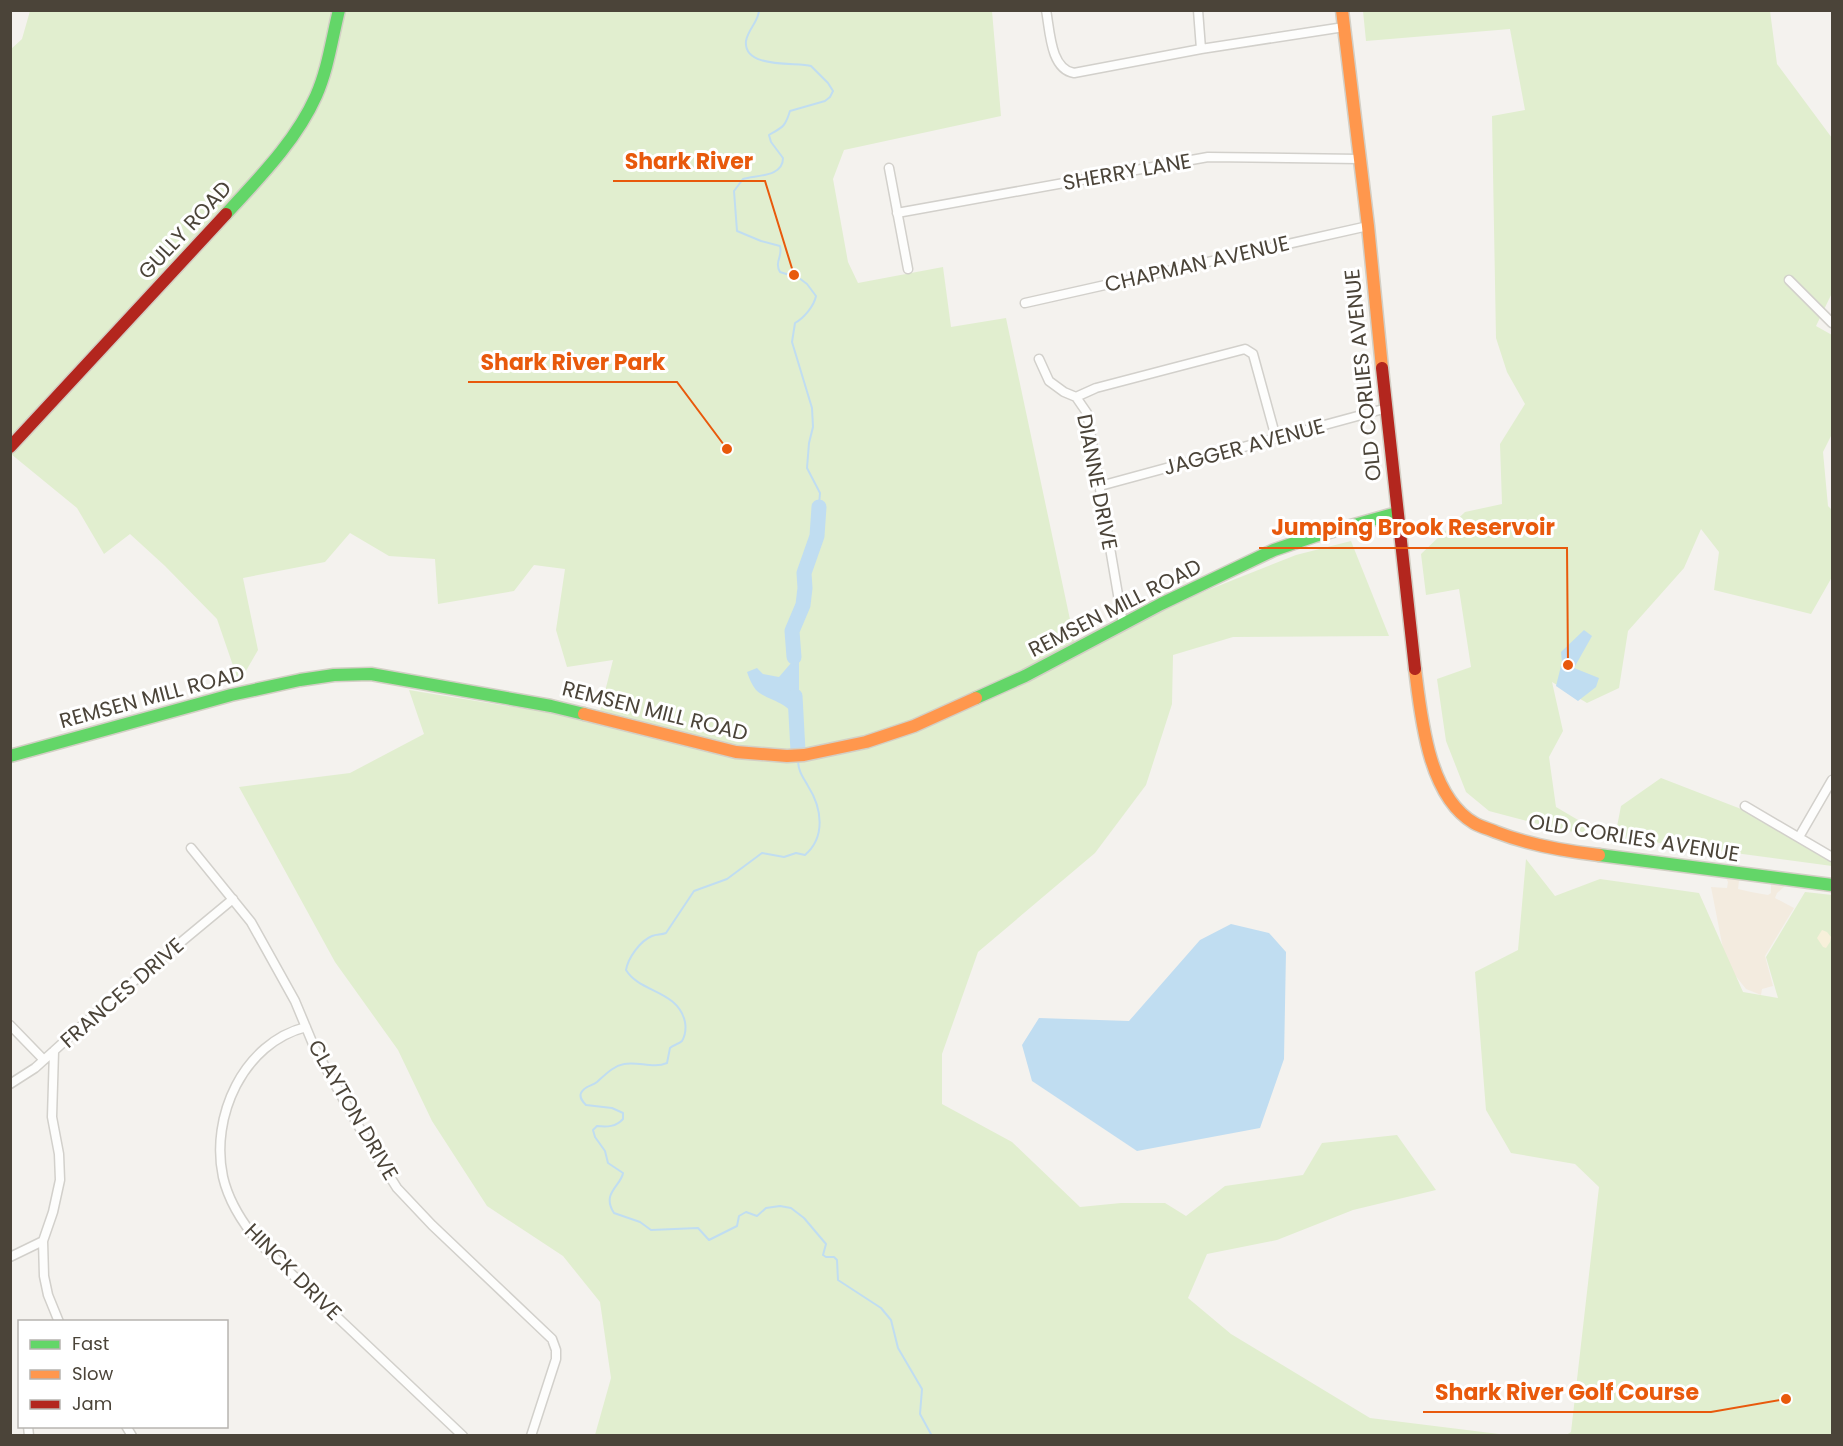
<svg xmlns="http://www.w3.org/2000/svg" width="1843" height="1446" viewBox="0 0 1843 1446" font-family="Poppins,sans-serif">
  <style>
    .commercial { fill: #f3ebdf }
    .green { fill: #e1eecf }
    .sand { fill: #f7f0da }
    .water { fill: #c0ddf1 }
    .lines { fill: none; stroke-linecap: round; stroke-linejoin: round }
    .stream { stroke: #c0ddf1; stroke-width: 2 }
    .river { stroke: #c0ddf1; stroke-width: 15 }
    .street-casing { stroke: #d2d0cb; stroke-width: 11 }
    .fast-casing { stroke: #d3cfc5; stroke-width: 15 }
    .slow-casing { stroke: #d3cfc5; stroke-width: 15 }
    .jam-casing { stroke: #d3cfc5; stroke-width: 15 }
    .street { stroke: #fdfdfc; stroke-width: 8 }
    .fast { stroke: #63d668; stroke-width: 12 }
    .slow { stroke: #ff974d; stroke-width: 12 }
    .jam { stroke: #b3261e; stroke-width: 12 }
    .labels { text-anchor: middle; stroke-width: 6; stroke-linejoin: round; paint-order: stroke }
    .street-label { font-size: 21px; fill: #4b4439; stroke: #fff }
    .leader { fill: none; stroke: #e8590c; stroke-width: 2 }
    .callout-dot { fill: #e8590c; stroke: #fff; stroke-width: 2 }
    .callout-label { font-size: 22px; text-anchor: middle; font-weight: bold; fill: #e8590c; stroke: #fff; stroke-width: 6; stroke-linejoin: round; paint-order: stroke }
  </style>
  <rect width="100%" height="100%" fill="#f4f2ee"/>
  <!-- commercial -->
  <path class="commercial" d="M1725,876l16,3 -2,2 -1,8 13,3 17,3 3,-2v-9l14,2 -8,7 -2,5 19,10 -29,48 8,30 -11,3 -1,6 -15,-6 -20,-25 -15,-77 16,1 1,-6z"/>
  <!-- green -->
  <path class="green" d="M30,11h962l9,105 -157,34 -11,29 15,83 10,21 85,-16 8,60 55,-9 69,325 221,-88 55,-14 38,95 -156,1 -60,18 -1,49 -26,81 -51,68 -117,99 -36,102v50l70,38 68,65 41,-4h44l21,13 39,-30 78,-11 19,-32 75,-8 39,55 -83,20 -76,30 -70,14 -19,44 43,36 139,84 137,17h-912l16,-57 -11,-76 -37,-46 -76,-50 -55,-85 -34,-71 -63,-88 -96,-175 111,-14 74,-39 -15,-44 117,19 73,6 14,-55 -46,7 -11,-37 9,-61 -31,-4 -20,26 -76,13 -3,-45 -46,-3 -39,-23 -25,29 -82,16 15,72 -19,33 -22,-64 -52,-53 -35,-32 -26,20 -27,-46 -66,-54 -1,-404 12,-11z
    M1363,11h407l7,53 55,74v155l-16,33 16,9v99l-9,18 5,54 4,4v67l-21,37 -97,-24 5,-38 -18,-23 -17,39 -56,63 -9,57 -32,15 -35,-21 11,49 -14,26 7,50 34,20 -1,7 -28,-4 -72,-19 -23,-19 -20,-51 -9,-62 34,-12 -12,-78 -33,6 -5,-41 44,-42 37,-8 -2,-60 25,-40 -18,-32 -11,-34 -4,-222 33,-6 -15,-81 -144,12z
    M1661,778l93,36 78,47v5l-217,-29 6,-31z
    M1526,859l29,37 45,-17 99,14 44,99 35,6 -12,-41 39,-65 27,3v540h-266l5,-3 28,-245 -24,-23 -64,-11 -25,-43 -11,-138 43,-22z"/>
  <!-- sand -->
  <path class="sand" d="M1822,930l5,2 4,5 -1,5 -4,6 -3,-1 -6,-9z"/>
  <!-- water -->
  <path class="water" d="M1584,630l8,6 -18,32 25,10 -3,9 -18,14 -22,-15 6,-24 -1,-10z
    M792,638l7,2v75l-4,3c-9,-18 -26,-16 -39,-28 -4,-5 -7,-12 -9,-18l10,-4 6,6 16,3 12,-14 -2,-11z
    M1231,924l38,9 17,19 -2,107 -24,69 -123,23 -105,-70 -10,-36 17,-27 90,3 71,-81z"/>
  <g class="lines">
    <!-- stream -->
    <path class="stream" d="M710,10h6
      M759,10c0,11 -11,19 -13,31 -3,28 50,21 65,25l17,17 5,8 -3,6 -5,4 -35,10c-5,16 -7,16 -21,24l2,7 12,16c0,19 -26,17 -40,21l-9,12 3,40 24,10 19,5c3,10 -6,16 0,26l19,6 8,6 9,12c-2,10 -12,22 -21,27l-3,19 20,66 1,19 -4,16 -2,25 13,25 -2,24v16l-10,28 -3,26 -13,51
      M798,760c0,11 5,17 10,26 14,22 18,51 -3,69l-9,-2 -12,4 -22,-4 -35,26 -33,12 -28,42c-5,2 -9,1 -14,3 -12,5 -24,22 -26,34 14,23 52,20 59,52 1,6 0,14 -3,19 -3,3 -9,4 -12,7l-3,15c-14,6 -29,-2 -43,1 -11,2 -19,11 -27,18 -5,4 -13,4 -16,11 -2,5 2,9 5,12l26,3 11,5v6c-7,8 -16,8 -26,7l-4,4 2,7 10,14 3,12 15,10c-2,13 -22,20 -9,40l26,9 11,8 47,-2 11,12 28,-14 2,-10 7,-4 11,4 9,-8 14,-2 11,2 13,10 22,26 -3,11 3,2h8l3,3 1,20 43,28 10,12 7,28 24,41 -2,25 12,22"/>
    <!-- river -->
    <path class="river" d="M794,657l-2,-26 11,-26 2,-17 -1,-15 13,-37 2,-29
      M795,696l3,55"/>
    <!-- street casing -->
    <g class="street-casing">
      <path id="street" d="M1046,10c4,20 4,59 28,63l127,-24 -3,-39
        M1201,49l143,-22
        M889,168l19,101
        M897,213l311,-56 151,2
        M1789,280l43,43
        M1025,303l343,-77
        M1039,359l10,22 15,11 12,5 11,16 36,211
        M1076,397l20,-9 149,-39 8,5 23,84
        M1100,486l287,-78
        M1745,806l87,51
        M1799,837l33,-57
        M191,848l60,74 44,79 20,48 48,85 34,54 35,37 120,114 4,11v9l-25,77
        M10,1025l34,35
        M306,1027c-63,16 -96,90 -83,150 6,26 20,47 37,67l203,192
        M54,1051l-2,66 7,37 1,26 -7,32 -10,29 1,35 4,19 11,27
        M10,1084l25,-16 63,-57 135,-112
        M10,1257l33,-16
        M28,1426l1,10
        M126,1426l6,10"/>
    </g>
    <!-- fast casing -->
    <g class="fast-casing">
      <path id="fast" d="M226,214c33,-36 70,-73 90,-118 12,-27 16,-58 23,-86
        M976,698l49,-22 136,-72 113,-54 41,-14 82,-23
        M10,756l221,-61 69,-15 34,-5 37,-1 180,32 33,8
        M1599,855l233,30"/>
    </g>
    <!-- slow casing -->
    <g class="slow-casing">
      <path id="slow" d="M1342,10l26,216 14,142
        M1415,669c6,48 13,127 59,154 7,4 15,6 22,9 33,13 68,19 103,23
        M584,714l152,38 51,4 17,-1 62,-13 48,-16 62,-28"/>
    </g>
    <!-- jam casing -->
    <g class="jam-casing">
      <path id="jam" d="M1382,368l33,301
        M10,447l216,-233"/>
    </g>
    <!-- street -->
    <use href="#street" class="street"/>
    <!-- fast -->
    <use href="#fast" class="fast"/>
    <!-- slow -->
    <use href="#slow" class="slow"/>
    <!-- jam -->
    <use href="#jam" class="jam"/>
  </g>
  <g class="labels">
    <!-- street labels -->
    <g class="street-label">
      <text transform="translate(1127 172) rotate(-10)" y="7">SHERRY LANE</text>
      <text transform="translate(185 230) rotate(-47)" y="7">GULLY ROAD</text>
      <text transform="translate(1197 264) rotate(-13)" y="7">CHAPMAN AVENUE</text>
      <text transform="translate(1363 375) rotate(-96)" y="7">OLD CORLIES AVENUE</text>
      <text transform="translate(1244 447) rotate(-15)" y="7">JAGGER AVENUE</text>
      <text transform="translate(1097 482) rotate(79)" y="7">DIANNE DRIVE</text>
      <text transform="translate(1115 608) rotate(-27)" y="7">REMSEN MILL ROAD</text>
      <text transform="translate(152 697) rotate(-15)" y="7">REMSEN MILL ROAD</text>
      <text transform="translate(655 711) rotate(14)" y="7">REMSEN MILL ROAD</text>
      <text transform="translate(1634 838) rotate(9)" y="7">OLD CORLIES AVENUE</text>
      <text transform="translate(122 993) rotate(-41)" y="7">FRANCES DRIVE</text>
      <text transform="translate(353 1110) rotate(60)" y="7">CLAYTON DRIVE</text>
      <text transform="translate(293 1272) rotate(45)" y="7">HINCK DRIVE</text>
    </g>
  </g>
  <!-- callouts -->
  <path class="leader" d="M794 275L765 181H613M727 449L677 382H468M1568 665L1567 548H1259M1786 1399L1711 1412H1423"/>
  <g class="callout-dot">
    <circle cx="794" cy="275" r="6"/>
    <circle cx="727" cy="449" r="6"/>
    <circle cx="1568" cy="665" r="6"/>
    <circle cx="1786" cy="1399" r="6"/>
  </g>
  <g class="callout-label">
    <text x="689" y="169">Shark River</text>
    <text x="573" y="370">Shark River Park</text>
    <text x="1413" y="535">Jumping Brook Reservoir</text>
    <text x="1567" y="1400">Shark River Golf Course</text>
  </g>
  <!-- border -->
  <rect width="1843" height="1446" fill="none" stroke="#4b4439" stroke-width="24"/>
  <!-- legend -->
  <rect x="18" y="1320" width="210" height="108" fill="#ffffff" stroke="#b7b4b0" stroke-width="1.5"/>
  <rect x="30" y="1340" width="30" height="9" fill="#63d668" stroke="#b7b4b0" stroke-width="1.5"/>
  <text x="72" y="1350" font-size="18" fill="#4b4439">Fast</text>
  <rect x="30" y="1370" width="30" height="9" fill="#ff974d" stroke="#b7b4b0" stroke-width="1.5"/>
  <text x="72" y="1380" font-size="18" fill="#4b4439">Slow</text>
  <rect x="30" y="1400" width="30" height="9" fill="#b3261e" stroke="#b7b4b0" stroke-width="1.5"/>
  <text x="72" y="1410" font-size="18" fill="#4b4439">Jam</text>
</svg>
